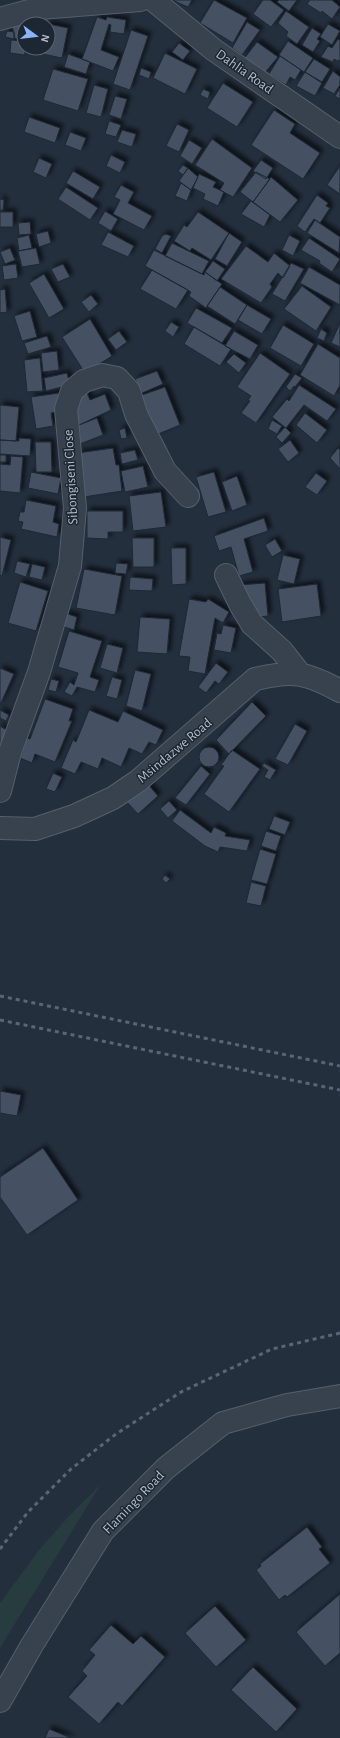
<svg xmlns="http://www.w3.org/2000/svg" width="340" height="1738" viewBox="0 0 340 1738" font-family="'Alegreya Sans',sans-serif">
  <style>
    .green { fill: #263c3f }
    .building { fill: #455162; stroke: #1f2835; filter: url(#shadow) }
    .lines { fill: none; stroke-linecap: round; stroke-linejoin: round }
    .minor-casing { stroke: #565f6c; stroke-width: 24 }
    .minor { stroke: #38414e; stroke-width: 22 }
    .rail { stroke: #5a6575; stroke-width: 3; stroke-dasharray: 4 4; stroke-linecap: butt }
    .labels { text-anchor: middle; stroke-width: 3; stroke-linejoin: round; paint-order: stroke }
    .street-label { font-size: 14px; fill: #b4bcc9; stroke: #1d2633 }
  </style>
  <defs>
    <filter id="shadow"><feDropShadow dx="3.5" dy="-3.5" stdDeviation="2" flood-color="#0009"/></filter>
  </defs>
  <rect width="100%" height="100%" fill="#242f3e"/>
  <!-- green -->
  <path class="green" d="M101,1484l-101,164v-45l39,-53 30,-34z"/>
  <!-- building -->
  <path class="building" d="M172,0h20l-4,7z
    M214,0l33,18 -14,25 -33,-20z
    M263,0h7l14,10 -13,17 -18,-13z
    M279,0h18l-8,11 -12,-9z
    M310,0h22l8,7 -8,12 -10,-8 -1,2 -14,-9z
    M286,11l23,16 -12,17 -11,-8 2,-4 -10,-9z
    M97,17l9,3 1,-3 19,3 -2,14 -14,-2 1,-7 -2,-1 -8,26 18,7 -6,14 -31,-12z
    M34,21l34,7 -6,30 -34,-7 1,-3h19v-24h-14z
    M24,22v14l-9,3 -3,-14z
    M247,22l13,8 -18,25 -10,-7z
    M328,24l12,7 -8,14 -12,-8z
    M312,28l9,6 -4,5 3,2 -7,11 -11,-7z
    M131,30l17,6 -18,54 -17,-6z
    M7,31l7,1v7l-9,-2z
    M338,39l2,1v20l-2,1 -4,-2 -1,3 -12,-5 7,-11 4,2z
    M11,40l13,1 1,14 -15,-2z
    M288,41l25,17 -9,14 -25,-17z
    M257,42l21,15 -15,18 -20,-15z
    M179,43l11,8 -7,9 -11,-8z
    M165,53l32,16 -12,25 -32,-16z
    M68,54l22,8 -4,12 -22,-7z
    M280,56l21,14 -6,10 -5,-3 -4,8 -17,-11z
    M314,59l16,10 -8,13 -17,-10z
    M141,68l10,4 -2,7 -10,-4z
    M53,69l35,10 -10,32 -35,-11z
    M333,71l7,6v8l-6,9 -11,-6z
    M305,72l17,11 -7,13 -19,-10z
    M223,83l30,19 -16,25 -30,-19z
    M94,85l14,4 -7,28 -15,-4z
    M340,88v11l-5,-3z
    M203,89l7,3 -2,7 -8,-4z
    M115,96l12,3 -6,20 -12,-4z
    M274,110l21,14 -5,9 30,20 -17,26 -52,-34z
    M29,117l31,11 -5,15 -31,-11z
    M109,121l12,4 -5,12 -11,-3z
    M177,124l12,6 -10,22 -13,-6z
    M122,130l14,4 -4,13 -15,-5z
    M70,132l16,6 -5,13 -16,-6z
    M212,139l40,29 -19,29 -13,-7 4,-7 -29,-18z
    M189,140l13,8 -10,16 -12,-8z
    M111,155l14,7 -5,11 -14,-7z
    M39,158l13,6 -6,14 -13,-6z
    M261,160l12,8 -7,11 -13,-8z
    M183,165l5,3 -5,7 -5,-4z
    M340,166v28l-13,-9z
    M188,168l10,9 -7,13 -12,-9z
    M73,171l27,16 -7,12 -27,-16z
    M256,172l14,7 -17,23 -13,-10z
    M199,174l17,8 -3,5 11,5 -6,14 -15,-7 2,-5 -12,-6z
    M271,177l27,23 -18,22 -27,-20z
    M181,183l10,7 -4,11 -12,-5z
    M121,185l13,7 -6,11 24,13 -8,14 -31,-16 7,-14 -6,-3z
    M66,187l32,21 -8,12 -32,-21z
    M317,195l11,8 -2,3 4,2 -10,15 -6,-4 -9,13 -8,-6z
    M0,199l4,1 -1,10h-3z
    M251,201l19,14 -6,12 -23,-13z
    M105,211l13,8 -7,12 -13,-8z
    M0,212h13v15h-13z
    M198,212l31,21 -18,27 -19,-12 -2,3 -16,-10 10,-16 3,2z
    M315,220l25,17 -1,16 -32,-20z
    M30,222l1,12 -12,1 -1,-12z
    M48,231l3,12 -12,4 -3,-13z
    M108,232l26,14 -6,11 -27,-12z
    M229,233l13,9 -15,24 -12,-7z
    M166,234l5,2 -9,17 -7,-4 7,-13z
    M29,235l3,13 -13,3 -2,-13z
    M289,235l11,6 -7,15 -11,-6z
    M309,238l31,21 -8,13 -13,-9 1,-2 -19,-11z
    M172,243l37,18 -7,13 -37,-18z
    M246,246l22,16 6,-9 16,13 -7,12 -5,-5 -8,11 2,3 -11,16 -40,-24z
    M10,248l5,12 -10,4 -5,-12z
    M36,248l4,16 -18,3 -4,-16z
    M154,250l50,25 1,-3 17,12 -16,24 -17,-12 2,-4 -46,-26z
    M213,261l12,8 -8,12 -12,-9z
    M291,263l13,6 -19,32 -13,-7z
    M16,264l2,14 -14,2 -2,-14z
    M63,264l7,13 -12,5 -7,-13z
    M309,267l31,18v20l-40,-22z
    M152,270l36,20 -12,19 -36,-20z
    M44,274l20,35 -15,9 -20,-35z
    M302,286l29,21 -15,24 -32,-22z
    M220,287l27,18 -12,19 -28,-18z
    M5,289l2,23 -7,1v-23z
    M91,295l7,9 -9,8 -8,-10z
    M247,305l24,14 -9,15 -24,-14z
    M196,308l36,20 -10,15 -35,-20z
    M30,311l7,26 -15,4 -8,-25z
    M90,319l22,37 -27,17 -23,-36z
    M171,322l8,5 -6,10 -8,-6z
    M340,323v24l-9,-4z
    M283,325l31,19 -13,22 -31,-18z
    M194,327l37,22 -11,17 -36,-22z
    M321,329l6,4 -3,8 -7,-3z
    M119,331l8,11 -11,8 -8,-11z
    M234,331l24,14 -8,14 -25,-13z
    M47,336l4,11 -23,7 -4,-11z
    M318,344l22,14v27l-6,11 -34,-21z
    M57,351l2,19 -16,2 -2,-19z
    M260,353l30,21 -34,49 -15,-10 9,-12 -2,-1 3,-4 -14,-9z
    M234,354l12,9 -7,10 -13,-11z
    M40,358l3,33 -16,1 -3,-32z
    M157,371l6,13 -21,9 -7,-14z
    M67,373l3,12 -24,6 -2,-13z
    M295,374l7,4 -7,9 -1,-1 -4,5 -4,-4z
    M299,385l37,24 -9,12 -23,-16 -18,23 -14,-11 15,-18 2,2z
    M165,387l15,38 -29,12 -15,-40z
    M59,393l2,14 -2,4 -8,2 2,13 -17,3 -5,-32z
    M87,393l3,7 15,-6 6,16 -34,16 -5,-27z
    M0,405l19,2 -3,34 -16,-1z
    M305,413l22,17 -10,13 -21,-18z
    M97,418l6,17 -23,9 -6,-17z
    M272,420l10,6 -5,8 -9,-5z
    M285,427l6,6 -9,10 -6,-6z
    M125,428l2,10 -6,1 -2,-9z
    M19,438l12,1 -1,17 -30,-2v-14l19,1z
    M290,440l9,13 -11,9 -10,-13z
    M35,442h16l1,30h-16z
    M113,448l3,17h3l3,26 -38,6 -6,-44z
    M338,448l2,1v20l-10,-11z
    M135,450l3,10 -16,4 -2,-11z
    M0,455h6v7h-6z
    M11,456l12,1 -3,36 -20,-2v-27l10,1z
    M143,466l5,21 -23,5 -4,-21z
    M31,472l30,6 -3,16 -30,-6z
    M214,472l12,40 -18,5 -12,-40z
    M316,473l11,8 -10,14 -12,-8z
    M237,476l10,29 -15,6 -10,-29z
    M161,492l5,35 -33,4 -4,-35z
    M26,500l30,6 -3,16 6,2 -2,13 -36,-8 2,-7 -5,-1 2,-9h4z
    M87,511h36v21h-15v7l-21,-1z
    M264,518l4,13 -24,8 9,33 -14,4 -8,-29 -12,4 -5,-15z
    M0,537l11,3 -9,36 -2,-1z
    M132,538h22v29h-21z
    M275,539l7,12 -10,6 -7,-12z
    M171,548h15v36l-14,1z
    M283,555l17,4 -6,25 -17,-4z
    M17,561l13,3 -4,13 -12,-4z
    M116,563l12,1 -2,10 -11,-1z
    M32,564l13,3 -3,13 -13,-3z
    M84,569l38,7 -7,39 -39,-7z
    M130,577l23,2 -1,12 -23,-1z
    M20,582l28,9 -12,40 -28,-8z
    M265,583l3,33 -19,2 -10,-33z
    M317,584l4,32 -39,6 -4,-33z
    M189,599l17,3 2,-3 21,13 -6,11 -8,-5 -10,56 -17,-3 2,-14 -11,-1z
    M65,613l12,4 -3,13 -13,-4z
    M140,617l30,2 -3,35 -30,-2z
    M223,625l13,3 -5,25 -17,-3 3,-17 4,1z
    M69,631l33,10 -12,36 9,3 -4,12 -18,-5 -5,9 -8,-4 6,-10 4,3 4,-12 -20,-6z
    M107,644l16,4 -6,25 -17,-5z
    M216,663l12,9 -9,12 -4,-3 -9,12 -8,-6z
    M0,668l14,6 -14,31z
    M135,670l16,4 -9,37 -16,-5z
    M112,677l10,3 -5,19 -11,-3z
    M51,679l8,2 -3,11 -8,-2z
    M45,699l28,10 -4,12h3l-17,41 -20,-8 -3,9 -12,-5 7,-20 3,1z
    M252,702l14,14 -37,38 -13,-14z
    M0,710l9,5 -3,6 -6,-3z
    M89,710l29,12 5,-11 40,19 -7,15 -7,-3 -7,12 -13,-6 -8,19 -19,-9 -4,11 -17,-7 -6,12 -14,-6 12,-28 3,2z
    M295,724l12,7 -19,34 -13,-6z
    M0,726l8,5 -6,17 -2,-1z
    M199 757a10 10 0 1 1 20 0a10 10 0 1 1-20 0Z
    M232,750l28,19 -31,43 -25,-18 20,-28 -3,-1z
    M264,763l12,7 -6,10 -6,-3 4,-7 -6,-4z
    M201,766l9,8 -24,31 -11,-7z
    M53,773l9,4 -7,15 -9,-3z
    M147,783l11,13 -20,18 -12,-13z
    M169,801l8,9 -9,8 -8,-9z
    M180,810l31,23 3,-6 12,6 -1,3 25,4 -3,11 -27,-4 -2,5 -13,-6 -33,-25z
    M274,816l16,6 -5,13 -16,-6z
    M266,831l15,5 -5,15 -15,-5z
    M260,849l16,5 -9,30 -16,-4z
    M165,875l5,4 -4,4 -4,-4z
    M251,882l15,4 -5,20 -15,-3z
    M0,1091l21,4 -4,21 -17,-3z
    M43,1148l35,52 -51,35 -27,-38v-20z
    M307,1527l15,20 -3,2 11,14 -43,34 -2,-2 -6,5 -23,-30 5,-4 -1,-2z
    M340,1594v59l-15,13 -29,-34z
    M215,1606l31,34 -30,27 -31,-34z
    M111,1625l22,19 8,-8 24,21 -43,49 -4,-4 -19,22 -31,-27 19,-21 -5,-5 13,-16 -6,-5z
    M253,1667l44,42 -21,23 -45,-42z
    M49,1729l22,9h-26z"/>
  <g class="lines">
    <!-- minor casing -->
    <g class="minor-casing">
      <path id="minor" d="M153,0l61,50 126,87
        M0,19l40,-11 100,-8
        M226,575l14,29 12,20 30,27 18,23
        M0,791l10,-39 29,-80 31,-106 5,-58 -9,-99 6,-18 12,-10 18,-6 15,3 12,13 7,23 29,57 23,25
        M0,828l35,1 39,-13 39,-18 25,-17 117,-102c38,-9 51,-7 85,12
        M0,1701l32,-56 71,-114 63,-63 57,-45 64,-18 53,-9"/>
    </g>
    <!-- minor -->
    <use href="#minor" class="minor"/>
    <!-- rail -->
    <path class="rail" d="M0,996l340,70
      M0,1020l340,70
      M0,1549l28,-37 43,-43 45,-35 65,-42 91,-43 68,-16"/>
  </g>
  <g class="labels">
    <!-- street labels -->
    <g class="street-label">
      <text transform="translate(245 71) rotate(35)" y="5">Dahlia Road</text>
      <text transform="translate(70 477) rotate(-93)" y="5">Sibongiseni Close</text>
      <text transform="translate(174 750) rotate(-40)" y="5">Msindazwe Road</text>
      <text transform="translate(133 1502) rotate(-46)" y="5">Flamingo Road</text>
    </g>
  </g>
  <!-- north arrow -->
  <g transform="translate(36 36) rotate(105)"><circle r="19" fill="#1d2633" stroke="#59626f"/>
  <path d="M0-3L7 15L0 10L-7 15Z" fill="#8ab4f8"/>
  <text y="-6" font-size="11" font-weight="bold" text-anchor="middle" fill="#b4bcc9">N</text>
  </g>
</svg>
